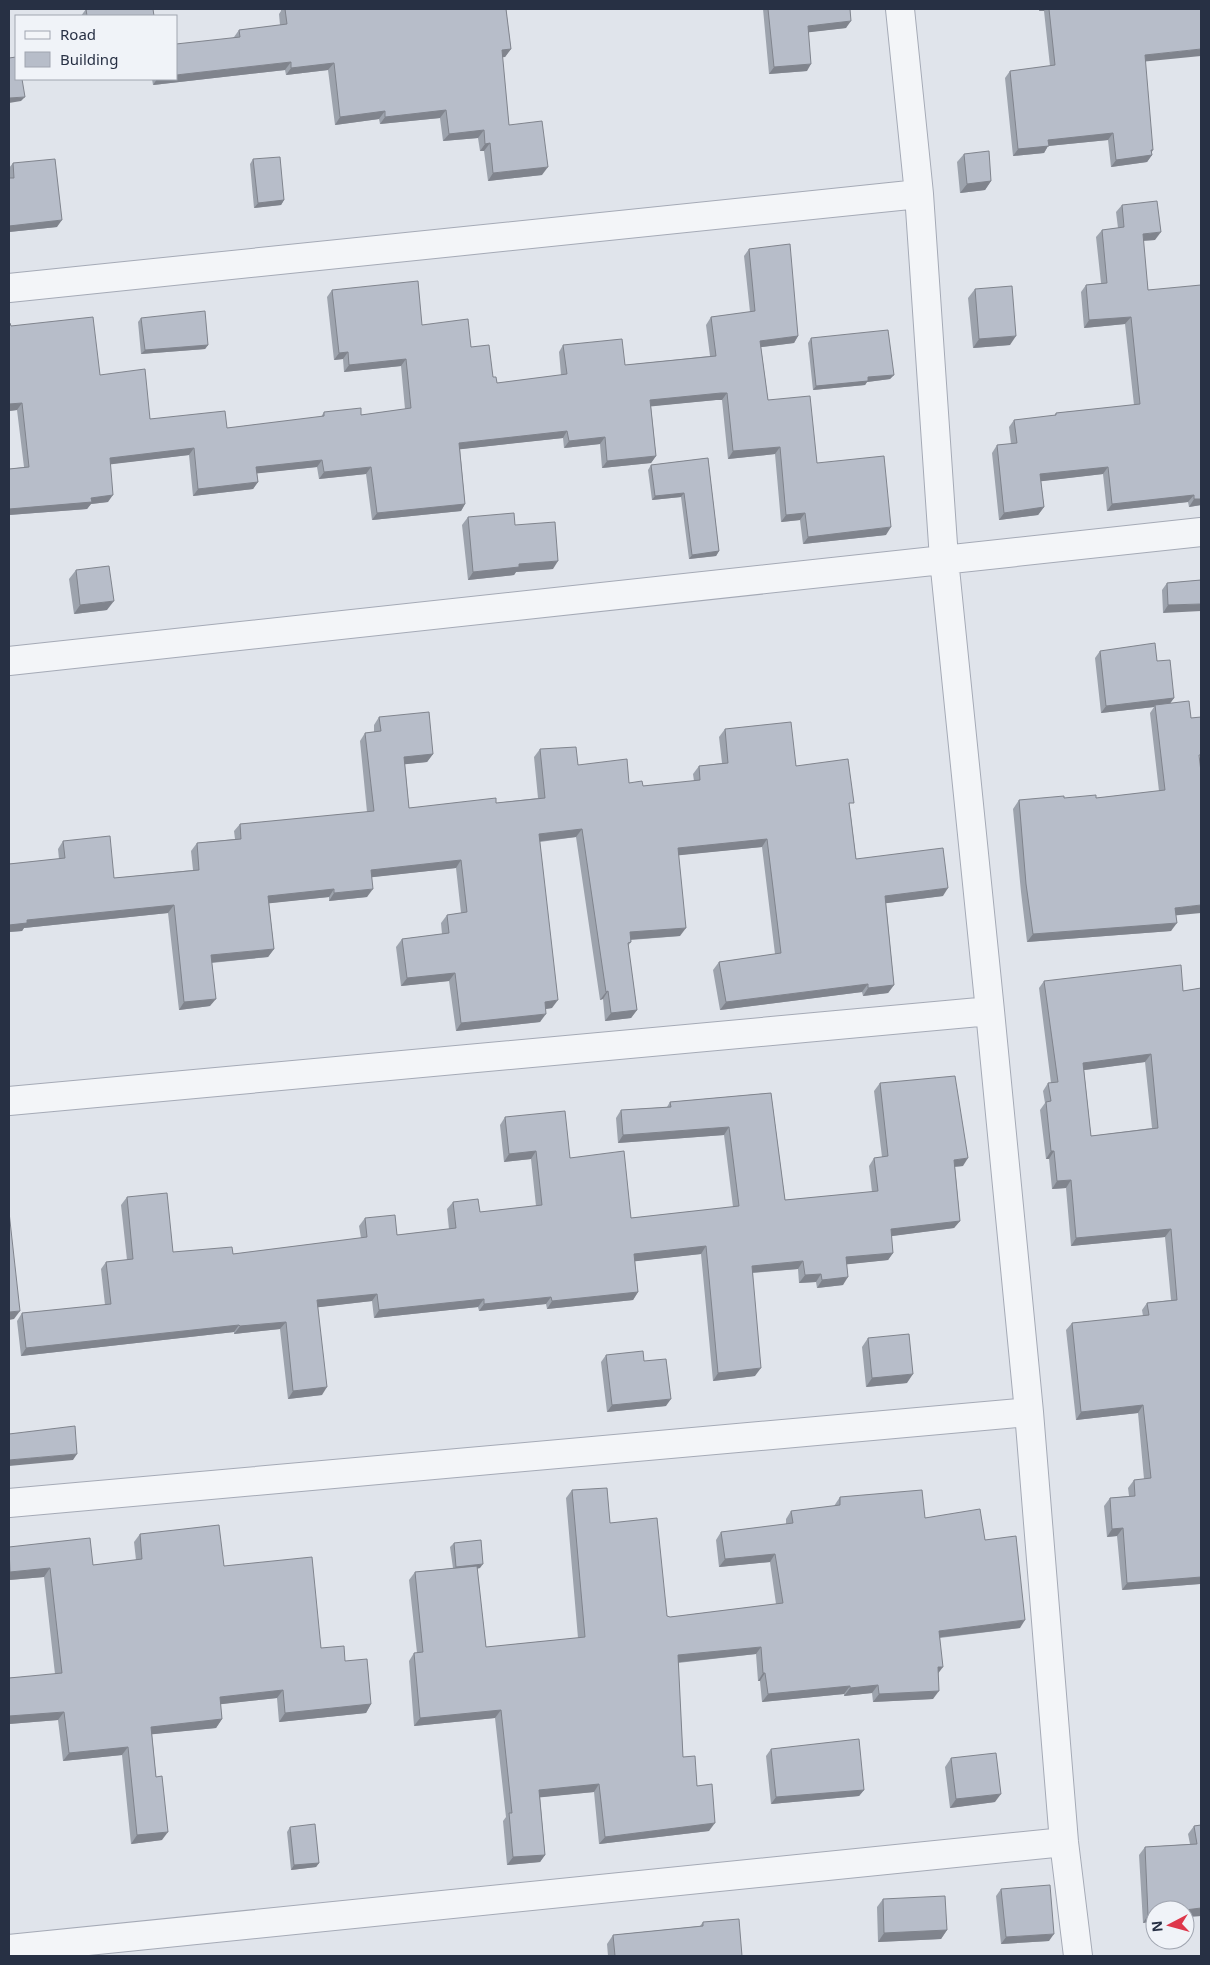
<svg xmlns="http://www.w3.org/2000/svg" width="1210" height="1965" viewBox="0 0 1210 1965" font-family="'Noto Sans',sans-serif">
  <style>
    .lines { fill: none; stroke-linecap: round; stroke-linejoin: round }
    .street-casing { stroke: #a5aab6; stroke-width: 30 }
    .street { stroke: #f3f5f8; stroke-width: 28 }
    .wall { fill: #9da3ad; fill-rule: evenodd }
    .shaded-wall { fill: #80848d }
    .building { fill: #b7bdc9; stroke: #80848d; fill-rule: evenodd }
  </style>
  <rect width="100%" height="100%" fill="#e0e4eb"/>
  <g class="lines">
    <!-- street casing -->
    <g class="street-casing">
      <path id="street" d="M900,9l19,185 25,365 46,452 39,401 35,430 14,114
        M9,288l910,-94
        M9,661l1192,-129
        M9,1101l981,-90
        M9,1503l1020,-91
        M9,1949l1055,-107"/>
    </g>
    <!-- street -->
    <use href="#street" class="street"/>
  </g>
  <!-- wall -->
  <path class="wall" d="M86,9l68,7h-73z
    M281,9h225l5,40 -6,8h-3l7,68 33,50 -54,6 -4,-30h-4l-2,-13 -35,3 -3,-23 -60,6 -1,-5 -44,6 -7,-55 -42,5 -1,-5 -132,15 -1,-6h24l58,-42 5,-7 41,-5 -1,-11 2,-3z
    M763,9h87l-4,19 -38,4 -1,39 -38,3z
    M1039,9h162l-56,53 7,93 -5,7 -36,5 -3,-27 -60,6 -4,7 -31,3 -8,-78 5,-7 40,-5 -6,-55h-5z
    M964,154l27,27 -6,9 -25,3 -3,-31z
    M253,159l31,41 -3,5 -27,3 -4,-44z
    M13,163l44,64 -48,5v-64z
    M1122,205l33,35 -12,1 5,49 53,215 -12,2 -1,-5 -81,9 -4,-37 -62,7 3,26 -6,8 -39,5 -7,-67 5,-8 14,-1 -2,-17 5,-7 40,-4 2,-3 78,-8 -9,-81 -41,4 -3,-36 5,-7 15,-2 -5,-46 6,-7 16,-2 -2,-16z
    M749,249l49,87 -4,7 -33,4 7,53 49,63 69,72 -83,9 -3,-24 -19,2 -6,-68 -47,5 -6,-59h-6l-65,6 5,50 -5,7 -49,5 -2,-24 -36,4 -1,-10 -103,11 5,55 -4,7 -89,9 -6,-46 -47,5 -2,-12 -60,6 1,9 -5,7 -60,7 -4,-41 -79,9 -2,38 -17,2 -4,5 -78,6v-46l15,-2 -7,-57 -8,1v-88l2,3 89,49 50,44 77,9 94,-11 3,-5 37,3 44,-6 -4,-43 -57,6 -1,-13 -9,1 -7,-63 5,-7 90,35 49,22 26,36 64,-8 -2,-23 4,-7 62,20 85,-9 -4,-31 5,-8 39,-5 -6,-56z
    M975,289l35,56 -37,3 -5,-50z
    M141,318l67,27 -3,4 -64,5 -3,-32z
    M811,338l83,37 -4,4 -23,3 -2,3 -52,5 -5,-47z
    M708,458l11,93 -3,5 -27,3 -8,-62 -29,3 -4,-30 3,-5z
    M468,517l47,8 38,44 -37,3 -2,3 -46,5 -6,-55z
    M76,570l31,40 -33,4 -5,-35z
    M1201,580l-38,33 -1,-23 5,-7z
    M1100,651l57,10 17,37 -4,5 21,15 9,45 -24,153 -5,15 -144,11 -6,-50 -8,-83 6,-9 77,-2 63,-7 -9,-78 4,-6 -53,6 -6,-55z
    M379,717l54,37 -6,8 -22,2 4,44 87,-5 42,-5 -4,-41 6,-8 38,16 51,18 14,3 51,-5 -1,-7 6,-8 23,-3 -3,-26 6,-8 71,37 54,42 6,51 87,37 -57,7 8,82 -6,8 -25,3 -1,-4 -142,18 -7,-40 6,-8 56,-8 -13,-107 -84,8 2,81 -49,4v2l-3,4 9,64 -6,8 -26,3 -2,-22 -3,1 -24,-163 -36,5 12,166 -7,1 -5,13 -84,9 -7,-50 -48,5 -5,-39 6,-8 40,-5 -1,-11 6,-8 14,-2 -5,-45 -84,9 -5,20 -38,4v-4l-60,6 5,46 -6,8 -56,6 -2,43 -31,4 -11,-97 -144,15 -2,3 -13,1v-68l50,-5 -1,-10 5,-8 51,37 79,-8 -2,-19 6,-8 38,-4 -1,-8 6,-7 127,-12 -7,-71 5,-8 9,-1v-7z
    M1044,981l139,10 18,-3v602l-1,-6 -78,6 -5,-54 -10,1 -3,-31 6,-8 19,-2 -1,-8 6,-8 10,-1 -6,-66 -62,7 -10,-90 6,-7 71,-7 -1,-6 5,-7 24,-3 -6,-63 -94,9 -5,-58 -14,1 -3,-30h-3l-6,-49 5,-7 -2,-12 5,-8h3l-12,-95zM1145,1062l7,66 -61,8 -7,-66z
    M880,1083l83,83 -8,1 5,54 -6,7 -63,8 2,17 -5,7 -41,4 -4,21 -26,3 -1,-6 -17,1 -1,-14 -45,4 2,103 -42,5 -12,-127 -66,7 3,31 -5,8 -86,9 -1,-5 -67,7 -1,-4 -104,11 -2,-17 -54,6 4,88 -34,4 -8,-70 -46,5v-2l-213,24 -4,-35 5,-8 83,-8 -4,-36 5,-7 21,-2 -6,-55 6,-8 46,55 60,2 128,-16 -2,-12 6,-8 32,17 52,-6 -2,-20 6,-7 27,10 56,-6 -5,-47 -27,3 -4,-37 5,-8 65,41 61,60 102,-11 -9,-72 -106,8 -2,-25 5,-8 46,-3 3,-5 101,-9 14,107 87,-8 -3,-26 5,-8 8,-1 -8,-66z
    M868,1338l39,45 -41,4 -4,-40z
    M606,1355l38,6 22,45 -59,6 -6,-50z
    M572,1490l38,33 57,93 3,1 106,-13 -6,-42 -51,5 -3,-27 5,-8 65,-8v-5l5,-8 43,-5 6,-9 85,21 60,22 35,88 -80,10 -2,36 -5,25 -60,3 -1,-9 -28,3v-2l-82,8 -2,-21h-2l-2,-27 -78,9 5,94 14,29 12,45 -110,13 -5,-52 -54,5 5,58 -5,7 -33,3 -4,-44 3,-4 -11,-99 -81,8 -5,-65 5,-8h3l-8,-73 6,-8 38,-4 -3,-21 4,-4 26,25 -3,1 9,78 92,-9 -12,-140z
    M140,1534l84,32 97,82 24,13 26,43 -5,9 -87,9 -2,-24 -57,6 2,15 -6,9 -64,6 10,106 -31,4 -9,-89 -59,6 -5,-41 -49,4v-46l46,-4 -11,-97 -35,3v-33l84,18 43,-5 -2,-18z
    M771,1749l93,41 -5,6 -88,8 -5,-48z
    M951,1758l44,44 -45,6 -5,-41z
    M1201,1825v91l-16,1 -30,-7v11l-12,2 -4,-68 6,-8 45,-3 -2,-10 6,-8z
    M290,1827l29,36 -3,4 -25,3 -4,-38z
    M1001,1889l48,52 -48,3 -5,-48z
    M883,1899l64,31 -6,9 -63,3 -1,-35z
    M703,1922l39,34h-134l-1,-12 6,-9 87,-9z"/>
  <!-- shaded-wall -->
  <path class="shaded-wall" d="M1041,9h4l-1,2h-5z
    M851,21l-5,7 -43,5 5,-7z
    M511,49l-6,8 -9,1 6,-8z
    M1201,49v7l-61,6 5,-7z
    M291,62l-6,8 -132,15 4,-6h19v-4z
    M334,63l-6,7 -42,5 5,-7z
    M811,64l-4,7 -38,3 5,-7z
    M25,97l-4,4 -12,2v-5z
    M446,110l-6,8 -60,6 5,-7z
    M385,111l-6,8 -44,6 5,-8z
    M484,130l-6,8 -35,3 6,-7z
    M1113,133l-5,7 -60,6 -4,7 -31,3 5,-7 30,-9z
    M490,143l-6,8h-4l5,-7z
    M1153,150l-3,5h2l-5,7 -36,5 5,-7z
    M548,167l-6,8 -54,6 5,-8z
    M991,181l-6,9 -25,3 7,-9z
    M284,200l-3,5 -27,3 4,-5z
    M62,220l-5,7 -48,5v-6z
    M1161,232l-6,8 -18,1 6,-7z
    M1131,317l-6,7 -41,4 5,-8z
    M798,336l-4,7 -39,5 5,-7z
    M1016,336l-6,9 -37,3 6,-9z
    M208,345l-3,4 -64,5 4,-4z
    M348,352l-5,7 -9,1 5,-7z
    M406,359l-5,7 -57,6 5,-7z
    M894,375l-4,4 -23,3 -2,3 -52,5 3,-4 52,-9z
    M721,393h6l-5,7h-6l-71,7 5,-7z
    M22,403l-5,7 -8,1v-7z
    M567,431l-4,7 -109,12 5,-7z
    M605,437l-5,7 -36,4 5,-7z
    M780,447l-5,7 -47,5 5,-8z
    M194,448l-5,7 -84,10 5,-7z
    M656,456l-5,7 -49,5 5,-7z
    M322,460l-5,7 -66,7 5,-7z
    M371,467l-5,7 -47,5 5,-7z
    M1108,467l-5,7 -68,8 5,-8z
    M258,482l-5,7 -60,7 5,-7z
    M684,493l-3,4 -29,3 3,-4z
    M113,495l-5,7 -17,2 -4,5 -78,6v-6z
    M1194,495l-6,7 -81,9 5,-7z
    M1194,499h7v6l-12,2z
    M465,504l-4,7 -89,9 5,-7z
    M1044,507l-6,8 -39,5 5,-7z
    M805,513l-5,7 -19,2 5,-7z
    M891,527l-5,8 -83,9 5,-7z
    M719,551l-3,5 -27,3 3,-4z
    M558,561l-5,8 -37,3 -2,3 -46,5 5,-8 46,-8z
    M114,601l-7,9 -33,4 6,-9z
    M1201,604v7l-38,2 5,-8z
    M1174,698l-5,7h-14l-1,2 -53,6 5,-7z
    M433,754l-6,8 -29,3 6,-8z
    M582,829l-6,8 -43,5 6,-8z
    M767,839l-5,8 -90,9 6,-8z
    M461,860l-5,8 -91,10 6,-8z
    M948,888l-5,8 -63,8 5,-8z
    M334,889l-5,8 -66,7 5,-8z
    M373,889l-6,8 -38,4 5,-8z
    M174,905l-6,8 -144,15 -2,3 -13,1v-7l18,-5z
    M1201,905v8l-32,3 6,-8z
    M1177,923l-6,8 -144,11 6,-8z
    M686,928l-6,8 -56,4 6,-8z
    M274,949l-6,8 -62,6 5,-8z
    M455,973l-6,8 -48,5 6,-8z
    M868,984l-6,8 -142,18 6,-8z
    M894,985l-6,8 -25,3 5,-8z
    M608,991l-5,8 -3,1 6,-8z
    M216,999l-6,7 -31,4 5,-8z
    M558,1000l-6,8 -13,2 6,-8z
    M637,1010l-6,8 -26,3 6,-8z
    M546,1014l-6,8 -84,9 5,-8z
    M1151,1054l-6,8 -68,9 6,-8z
    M729,1127l-5,8 -106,8 5,-8z
    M536,1151l-5,8 -27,3 5,-8z
    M1051,1151h3l-5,8h-3z
    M968,1158l-5,8 -14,1 5,-7z
    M1071,1180l-5,8 -14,1 5,-8z
    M960,1221l-6,7 -69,9 6,-8z
    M1171,1229l-6,8 -94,9 5,-8z
    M706,1246l-5,8 -72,8 5,-8z
    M893,1253l-5,7 -47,5 5,-8z
    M803,1261l-5,8 -51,4 5,-7z
    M821,1274l-5,8 -17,1 6,-8z
    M848,1277l-5,8 -26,3 5,-8z
    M638,1292l-5,8 -86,9 5,-8z
    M377,1294l-5,7 -60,7 5,-8z
    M551,1297l-5,7 -67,7 5,-7z
    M484,1299l-6,8 -104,11 5,-8z
    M20,1311l-6,8 -5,1v-8z
    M286,1322l-6,7 -46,5 6,-8z
    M239,1325l-5,7 -213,24 5,-8z
    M761,1368l-6,8 -42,5 5,-8z
    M913,1374l-6,9 -41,4 6,-9z
    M327,1387l-5,8 -34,4 5,-8z
    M671,1399l-5,7 -59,6 5,-7z
    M1143,1405l-5,8 -62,7 5,-8z
    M77,1454l-4,6 -64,6v-6z
    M1123,1528l-6,8 -10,1 5,-8z
    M775,1554l-5,8 -51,5 6,-8z
    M483,1564l-3,4 -27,3 3,-4z
    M50,1568l-6,9 -35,3v-6l1,-2z
    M1201,1577v6l-1,1 -78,6 5,-7z
    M1025,1620l-5,8 -86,10 5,-7z
    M761,1647l-5,7 -84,9 6,-8z
    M938,1667h5l-6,8z
    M763,1673h2l-5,8h-2z
    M878,1685l-6,8 -28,3 6,-8z
    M850,1686l-6,8 -82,8 6,-8z
    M283,1690l-6,8 -63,7 6,-8z
    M939,1691l-6,8 -60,3 6,-8z
    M371,1704l-5,9 -87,9 6,-9z
    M501,1710l-6,8 -81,8 6,-8z
    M64,1712l-6,8 -49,4v-8z
    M222,1719l-6,9 -71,7 6,-8z
    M128,1747l-6,8 -59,6 6,-8z
    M599,1784l-5,8 -60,6 5,-8z
    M864,1790l-5,6 -88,8 5,-7z
    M1001,1794l-6,8 -45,6 6,-9z
    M715,1823l-6,8 -110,13 6,-7z
    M168,1832l-6,8 -31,4 6,-9z
    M545,1855l-5,7 -33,3 6,-8z
    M319,1863l-3,4 -25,3 3,-5z
    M1201,1908v8l-16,1v-7z
    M1155,1914v7l-12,2 5,-8z
    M947,1930l-6,9 -63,3 6,-9z
    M1054,1934l-5,7 -48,3 5,-7z"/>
  <!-- building -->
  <path class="building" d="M86,9h67l1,7h-67z
    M285,9h221l5,40 -9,1 7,75 33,-4 6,46 -55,6 -3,-30 -5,1 -1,-14 -35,4 -3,-24 -61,7v-6l-45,6 -6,-54 -43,5v-6l-115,13v-31l64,-7 -1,-7 48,-6z
    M768,9h82l1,12 -43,5 3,38 -37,3z
    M1049,9h152v40l-56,6 8,95h-2l1,5 -36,5 -3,-27 -65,7 1,6 -31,3 -8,-78 45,-6z
    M16,57v22h6l3,18 -16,1v-40z
    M989,151l2,30 -24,3 -3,-30z
    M280,157l4,43 -26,3 -5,-44z
    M55,159l7,61 -53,6v-48h5l-1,-15z
    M1157,201l4,31 -18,2 5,56 53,-5v214h-7v-4l-82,9 -4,-37 -68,7 4,33 -40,6 -7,-68 20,-2 -3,-23 42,-5v-2l84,-9 -9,-87 -42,3 -3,-35 21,-2 -5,-53 22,-3 -2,-22z
    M790,244l8,92 -38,5 8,59 42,-4 7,67 67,-7 7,71 -83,10 -3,-24 -19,2 -6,-68 -47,4 -6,-58h-6l-71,7 6,56 -49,5 -2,-24 -36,4 -2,-10 -108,12 6,61 -88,9 -6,-46 -47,5 -2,-12 -66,7 2,15 -60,7 -4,-41 -84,10 3,37 -22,3 1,4 -83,7v-40l20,-2 -7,-64 -13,1v-81h1l1,3 82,-9 7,58 45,-6 5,50 75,-8 2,17 97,-12v-4l37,-4v7l50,-7 -5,-49 -57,6 -1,-13 -9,1 -7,-63 86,-9 4,44 46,-6 3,28 18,-2 4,32h3l1,6 70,-9 -4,-29 59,-6 3,26 91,-9 -5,-39 44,-6 -6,-62z
    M1012,286l4,50 -37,3 -4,-50z
    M205,311l3,34 -63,5 -4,-32z
    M888,330l6,45 -26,2v4l-52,5 -5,-48z
    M708,458l11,93 -27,4 -8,-62 -29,3 -4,-31z
    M514,513l1,12 40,-3 3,39 -39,3v3l-46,5 -5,-55z
    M109,566l5,35 -34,4 -4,-35z
    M1201,580v24l-33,1 -1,-22z
    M1155,643l2,18 13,-1 4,38 -68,8 -6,-55z
    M1189,701l2,17 10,-1v38h-2l2,17v133l-26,3 2,15 -144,11 -7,-50 -7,-84 45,-4v2l32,-3v3l69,-8 -10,-85z
    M429,712l4,42 -29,3 5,51 87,-10v5l49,-5 -5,-49 36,-2 2,18 49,-6 2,24 13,-2 1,5 57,-6 -1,-14 29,-3 -3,-34 66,-7 5,44 52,-7 6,44h-5l7,56 87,-11 5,40 -63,8 9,89 -26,3v-4l-142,18 -7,-40 62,-9 -14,-114 -89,9 8,80 -56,4 1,10 -3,1 9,67 -26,3 -3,-22 -2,1 -24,-163 -43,5 19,166 -13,2 1,12 -85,9 -6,-50 -48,5 -5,-39 47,-6 -2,-18 20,-3 -6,-52 -90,10 2,19 -39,4v-4l-66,7 6,53 -63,6 5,44 -32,3 -10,-97 -147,15v3l-18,2v-61l56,-6 -2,-17 47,-5 4,42 85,-8 -2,-27 44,-4 -1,-15 134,-13 -9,-78 16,-2 -2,-14z
    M1181,965l2,26 18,-3v589l-74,6 -4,-55 -11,1 -2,-31 25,-2 -1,-16 17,-2 -8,-73 -62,7 -9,-89 77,-8 -2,-12 30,-3 -6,-71 -95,9 -5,-58 -14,1 -3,-30h-3l-5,-49 5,-1 -3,-18 10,-1 -14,-101zM1151,1054l7,74 -67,8 -8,-73z
    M955,1076l13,82 -14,2 6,61 -69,8 2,24 -47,4 2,20 -26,3 -1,-6 -16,1 -2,-14 -51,5 9,102 -43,5 -12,-127 -72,8 4,38 -86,9 -1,-4 -67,7v-5l-105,11 -2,-16 -60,6 10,87 -34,4 -7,-69 -46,4 -1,-1 -213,23 -4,-35 89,-9 -5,-42 27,-3 -6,-62 40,-4 6,59 59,-5 1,7 134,-17 -2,-19 30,-3 2,20 59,-7 -3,-26 25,-3 2,13 62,-7 -6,-54 -27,3 -4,-37 60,-6 5,47 54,-7 7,67 108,-12 -10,-79 -106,8 -2,-25 50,-3 -1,-5 101,-9 14,107 93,-9 -4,-33 14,-2 -8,-73z
    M9,1212l11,99 -11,1z
    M909,1334l4,40 -41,4 -4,-40z
    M643,1351l1,10 22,-2 5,40 -59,6 -6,-50z
    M75,1426l2,28 -68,6v-26z
    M607,1488l3,35 47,-5 10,98 3,1 113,-14 -8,-49 -50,5 -4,-27 72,-9 -2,-12 49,-6v-8l82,-7 3,28 55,-9 5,31 31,-4 9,84 -86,11 4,36h-5l1,24 -60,3 -1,-9 -28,3v-2l-82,8 -3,-21h-2l-2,-26 -83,8 5,102 12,-1 2,30 15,-2 3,39 -110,14 -6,-53 -60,6 6,65 -32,2 -4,-44h3l-11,-103 -81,8 -6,-65 9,-1 -8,-80 62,-6 9,81 99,-10 -13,-147z
    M219,1525l5,41 88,-9 9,91 23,-2 1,15 22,-2 4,45 -86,9 -2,-23 -63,7 2,22 -71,8 5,50 6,-1 6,56 -31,3 -9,-88 -59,6 -5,-41 -55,4v-38l53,-5 -12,-105 -40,4 -1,-25 81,-9 3,27 49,-6 -2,-25z
    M481,1540l2,24 -27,3 -2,-24z
    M859,1739l5,51 -88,7 -5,-48z
    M996,1753l5,41 -45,5 -5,-41z
    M315,1824l4,39 -25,2 -4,-38z
    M1201,1825v83l-16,2h-30v4l-7,1 -3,-68 52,-3 -3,-18z
    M1050,1885l4,49 -48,3 -5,-48z
    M945,1896l2,34 -63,3 -1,-34z
    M739,1919l3,37h-127l-2,-21 90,-9v-4z"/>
  <!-- border -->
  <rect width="1210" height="1965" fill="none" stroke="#273044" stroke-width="20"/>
  <!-- legend -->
  <rect x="15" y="15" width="162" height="65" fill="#f0f3f8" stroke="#a0a5b0"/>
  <rect x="25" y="31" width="25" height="8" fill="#f3f5f8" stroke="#a0a5b0"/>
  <text x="60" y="40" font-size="15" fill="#273044">Road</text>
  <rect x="25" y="52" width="25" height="15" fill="#b7bdc9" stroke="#a0a5b0"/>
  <text x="60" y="65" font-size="15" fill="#273044">Building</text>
  <!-- north arrow -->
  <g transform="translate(1170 1925) rotate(264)"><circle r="24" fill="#f0f3f8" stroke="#a0a5b0"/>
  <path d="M0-4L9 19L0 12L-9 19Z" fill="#de374b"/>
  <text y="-8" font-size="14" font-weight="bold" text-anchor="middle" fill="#273044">N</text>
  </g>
</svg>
